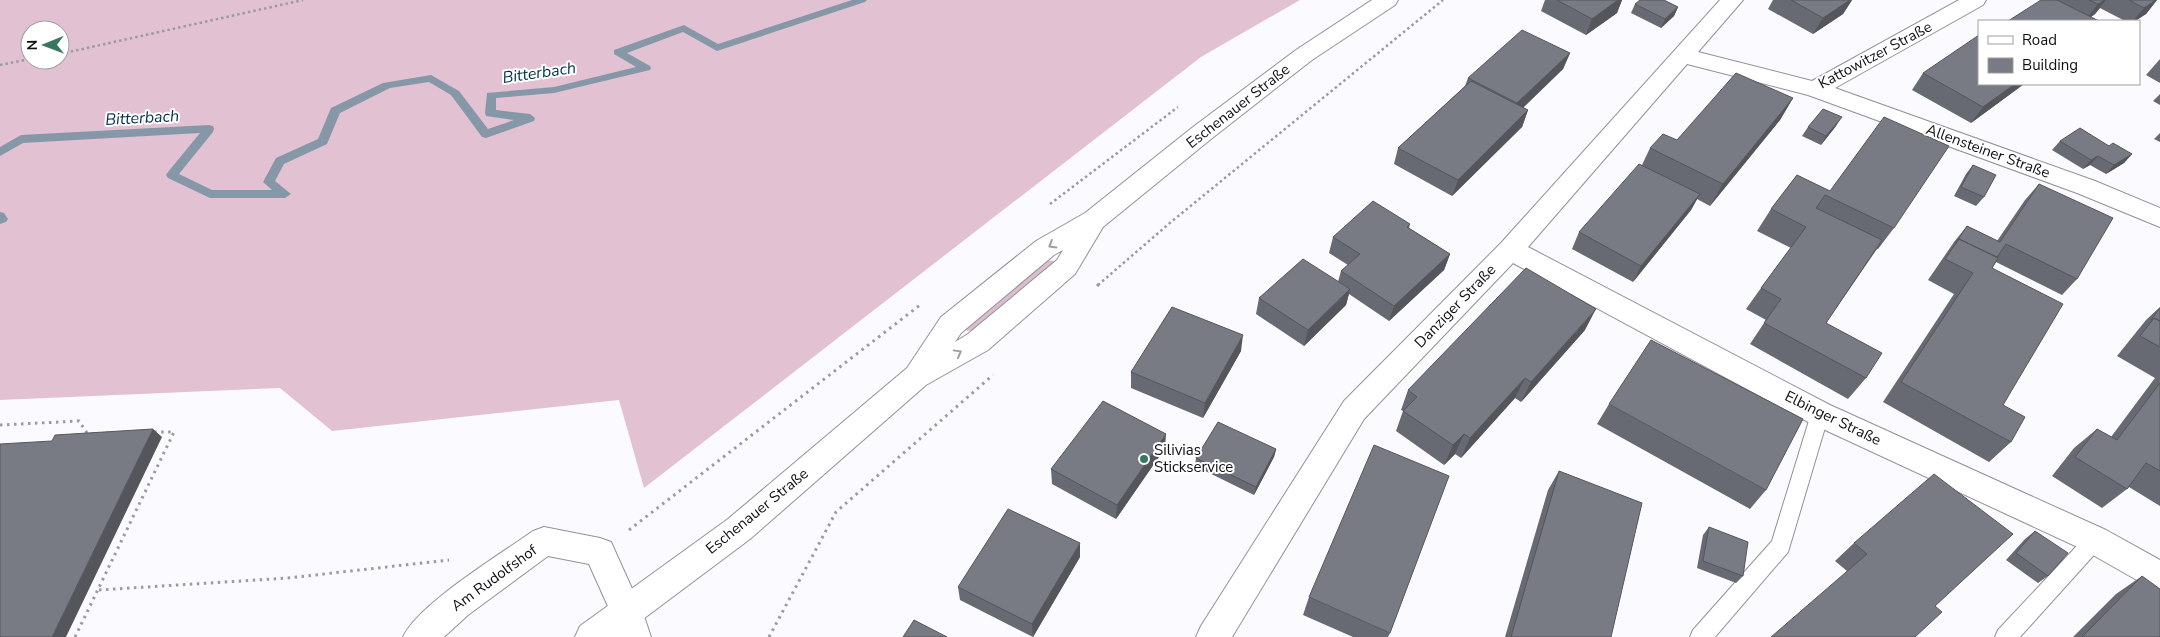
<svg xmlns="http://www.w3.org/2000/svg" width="2160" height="637" viewBox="0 0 2160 637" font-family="'Nunito Sans',sans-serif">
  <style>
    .green { fill: #dcbdcd }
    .forest { fill: #e2c2d2; fill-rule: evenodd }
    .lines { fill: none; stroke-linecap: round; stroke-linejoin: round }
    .stream { fill: #8698a8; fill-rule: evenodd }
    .service-casing { stroke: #929099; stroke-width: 2 }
    .minor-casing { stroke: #929099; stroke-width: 2 }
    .secondary-casing { stroke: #929099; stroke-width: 2 }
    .path-far1 { stroke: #9b9b9f; stroke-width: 2.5; stroke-dasharray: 2.5 3; stroke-linecap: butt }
    .path { stroke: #9b9b9f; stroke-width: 3; stroke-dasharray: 2.5 4.5; stroke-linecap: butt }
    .service { fill: #fff; fill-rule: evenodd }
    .minor { fill: #fff; fill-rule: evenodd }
    .secondary { fill: #fff; fill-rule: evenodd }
    .wall { fill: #676a72 }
    .shaded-wall { fill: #54565c }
    .building { fill: #787b84; stroke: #54565c }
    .oneway { stroke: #9f9fa0 }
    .poi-dot { fill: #3a7762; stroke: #fff; stroke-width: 2 }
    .labels { text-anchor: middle; stroke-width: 4; stroke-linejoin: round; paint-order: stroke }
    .street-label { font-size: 15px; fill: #0f0e12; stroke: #fff }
    .poi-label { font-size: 15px; fill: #0f0e12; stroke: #fff; text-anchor: start }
    .water-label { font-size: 16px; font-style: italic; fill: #04314f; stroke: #fff }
  </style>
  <rect width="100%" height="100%" fill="#fbfbff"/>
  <!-- green -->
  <path class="green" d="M1045,260l9,1v4l-79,65 -8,1 -2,-5z"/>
  <!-- forest -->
  <path class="forest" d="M0,0h1300l-99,57 -557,431 -25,-88 -287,31 -52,-43 -280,12zM30,30h30v30h-30z"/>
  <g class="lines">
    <!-- stream -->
    <path class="stream" d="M852,0h15l-2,2 -148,49 -34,-19 -56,21 23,13 1,2 -1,2 -96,23 -58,5v12l34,4 5,4 -1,3 -48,17 -4,-1 -31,-42 -22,-13 -39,6 -50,25 -13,31 -43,20 -9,17 16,13 -6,4h-75l-42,-20 -2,-3 2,-3 32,-39 -177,10 -23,13v-9l21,-12 188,-10 4,1 1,3 -1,3 -34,42 33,16h60l-9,-8 13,-24 42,-19 13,-31 52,-25 48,-8 28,16 29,38 26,-9 -28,-4 -1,-3 2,-20 67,-6 82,-20 -22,-13v-4l70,-25 34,19z
      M0,212l4,1 4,6 -2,3 -6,2z"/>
    <!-- service casing -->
    <g class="service-casing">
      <path id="service" d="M1820,406l7,3 2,5 -41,138 -73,85h-25l3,-7 79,-89 39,-127 2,-5z
        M2095,531l7,3 3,6 -3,6 -82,91h-25l3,-7 90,-96z"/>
    </g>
    <!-- minor casing -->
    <g class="minor-casing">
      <path id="minor" d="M1720,0h23l-45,52 114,29 147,-81h27l-3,5 -148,83 260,93 65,27v19l-83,-34 -269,-98 -121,-31 -159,183 302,158 276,125 54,30v32l-11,-5 -65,-37 -274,-127 -297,-160 -149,156 -132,218h-36l5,-11 143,-225 157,-158z
        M544,527l56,11 11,4 32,71 8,24h-34l-6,-24 -22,-49 -41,-8 -80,59 -24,22h-41c15,-33 98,-83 130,-106z"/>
    </g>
    <!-- secondary casing -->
    <g class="secondary-casing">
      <path id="secondary" d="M1372,0h26l-3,5 -83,55 -101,79 -108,88 -28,47 -87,76 -62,35 -176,154 -131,98h-44l5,-11 148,-107 179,-151 34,-51 95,-76 49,-28 108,-86 103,-77zM1063,250l-6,10 -89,74 -13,8 6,-9 93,-78z"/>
    </g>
    <!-- path-far1 -->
    <path class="path-far1" d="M60,54l243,-54
      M0,65l30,-6
      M1050,204l128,-97
      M1098,285l73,-63 272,-222"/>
    <!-- path -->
    <path class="path" d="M1097,286l3,-3
      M0,425l79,-4 8,12h4
      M629,530l291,-225
      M99,590l189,-12 161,-18
      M75,637l99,-205h-20
      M769,637l67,-125 157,-137"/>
    <!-- service -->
    <use href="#service" class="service"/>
    <!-- minor -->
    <use href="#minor" class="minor"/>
    <!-- secondary -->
    <use href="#secondary" class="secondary"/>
  </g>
  <!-- wall -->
  <path class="wall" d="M1545,0h77l-5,13 -31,22 -45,-24z
    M1773,0h79l-9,14 -30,20 -45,-25z
    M2041,0h116l-11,14 -11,7h-10l-25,-13 -5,6 -4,3z
    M1635,4l43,3 -4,9 -13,12 -30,-15z
    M1570,53l-7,16 -40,39 5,2 -6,17 -70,69 -58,-32 4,-16 67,-62 3,-8z
    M2160,59v24l-14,-8z
    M1923,73l56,11h45l-53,39 -59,-33z
    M2160,94v11l-7,-4z
    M1793,98l-13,22 -70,86 -13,-7 -6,11 -58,72 -61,-33 7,-17 63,-67 8,-17 27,-8z
    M1836,126l-15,19 -19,-9 6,-9z
    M2160,133v9l-6,-3z
    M2060,141l49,5 23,8 -8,9 -18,11 -16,-9 -7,4 -31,-19z
    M1973,165l11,32 -8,9 -22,-10 12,-22z
    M1797,175l97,53 -16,21h-1l-51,74 40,55 -18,21 -98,-55 16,-24 -20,-11 15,-21 30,-40 -34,-17 14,-22z
    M2039,184l38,95 -15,16 -66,-33 -4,6 11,137 8,37 -22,20 -106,-60 71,-108 -26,-14 26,-38 13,-16 30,15 28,-41z
    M1410,224l-1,4 41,26 -6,16 -55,51 -40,-27 -3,11 -42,41 -48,-32 3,-16 79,-16 3,-11 7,-6 -19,-12 4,-16z
    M2160,307v199l-31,-19 -2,2 -25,19 -50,-32 22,-28 23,-19 14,8 44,-59 -38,-22 29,-36z
    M1585,330l-64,72 -6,-4 -54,60 -6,-4 -11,11 -48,-34 7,-20 -2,-1 7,-20z
    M1241,351l-38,67 -72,-30v-16z
    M1609,404l157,86 -16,19 -153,-85z
    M1165,448l-49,71 -64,-35 -1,-15z
    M1276,449l-2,8 -20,38 -59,-29 1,-8z
    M1559,471l52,166h-106l43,-147z
    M1709,527l34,49 -7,7 -39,-15 6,-33z
    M2035,531l13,45 -10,7 -32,-23 19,-21z
    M1854,543l81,63 -88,-35 -12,-10z
    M1080,557l-47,80 -73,-37 -2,-13z
    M2142,576l18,61h-87l43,-43z
    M1309,597l81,36 -2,4h-35l-50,-22z"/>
  <!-- shaded-wall -->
  <path class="shaded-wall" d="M1618,0h4l-5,13 -31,22 6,-16z
    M1850,0h2l-9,14 -30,20 10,-16z
    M2105,0h1l-11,14 -10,7 13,-17z
    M2156,0h1l-11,14 -11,7h-2l11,-13z
    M1678,7l-4,9 -13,12 4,-9z
    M1570,53l-7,16 -52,50 6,-16z
    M2015,84h9l-53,39 12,-16z
    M1793,98l-13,22 -70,86 13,-22z
    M1528,110l-6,17 -70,69 6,-16z
    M1842,117l-6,9 -15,19 5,-9z
    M2132,154l-8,9 -18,11 8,-9z
    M2098,156l-8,9 -7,4 8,-9z
    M1700,194l-9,16 -58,72 8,-16z
    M1450,254l-6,16 -55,51 5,-15z
    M1350,289l-4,16 -42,41 4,-16z
    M1596,309l-11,21 -64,72 10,-20z
    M1243,335l-2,16 -38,67 2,-15z
    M1525,378l-10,20 -54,60 9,-20z
    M153,429l9,8 -96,200h-14z
    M1166,434l-1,14 -49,71 1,-14z
    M1464,434l-9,20 -11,11 9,-20z
    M1276,449l-2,8 -20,38 2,-8z
    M1080,543v14l-47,80 -1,-13z"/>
  <!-- building -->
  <path class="building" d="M1557,0h61l-26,19z
    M1640,0h24l14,7 -13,12 -30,-15z
    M1791,0h59l-27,18z
    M2041,0h16l42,21h-91z
    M2089,0h16l-7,4z
    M2129,0h27l-12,8z
    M1522,30l48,23 -53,50 -49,-25z
    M1979,35v49h36l-32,23 -60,-34z
    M1736,73l57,25 -70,86 -73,-36 13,-14 14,6z
    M1471,81l57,29 -70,70 -60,-32z
    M1823,109l19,8 -16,19 -18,-9z
    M1884,117l65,29 -55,82 -69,-33 -9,13 66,32 -56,83 56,30 -16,25 -102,-55 17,-24 -20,-11 45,-61 -35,-18 26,-34 33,16z
    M2080,128l29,18 4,-3 19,11 -18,11 -16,-9 -7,4 -31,-19z
    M1639,164l61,30 -59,72 -62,-34z
    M1973,165l23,10 -12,22 -23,-10z
    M2039,184l74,34 -36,61 -71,-35 -9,13 -38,-18 -4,5 12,-18 33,16z
    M1373,201l37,23 -3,3 43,27 -56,52 -53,-35 19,-17 -27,-17z
    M1959,239l39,19 -6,10 71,36 -60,101 22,12 -14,25 -110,-60 72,-109 -28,-14z
    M1303,259l47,30 -42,41 -49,-32z
    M1526,268l70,41 -65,73 -6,-4 -55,60 -6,-4 -11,11 -50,-34 14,-14 -9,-7z
    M1172,307l71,28 -38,68 -74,-31z
    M2160,308v13l-6,-3 -3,2z
    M2154,318l6,3v26l-20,-11z
    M1651,340l152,79 -37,71 -157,-86z
    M2160,383v88l-14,-8 -19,26 -52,-32 22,-28 20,11z
    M1103,401l63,33 -49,71 -66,-36z
    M1218,422l58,27 -20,38 -60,-29z
    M153,429l-101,208h-52v-193l52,-3 3,-6z
    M1374,445l75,31 -59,157 -81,-36z
    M1559,471l83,32 -31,134h-100z
    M1934,474l79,60 -78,72 7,6 -27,25h-144l96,-83 -13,-11z
    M1008,509l72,34 -48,81 -74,-37z
    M1709,527l39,15 -5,34 -40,-15z
    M2035,531l33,22 -20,23 -32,-23z
    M2142,576l18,13v48h-78z
    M914,620l33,17h-44z"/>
  <!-- one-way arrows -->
  <defs><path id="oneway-chevron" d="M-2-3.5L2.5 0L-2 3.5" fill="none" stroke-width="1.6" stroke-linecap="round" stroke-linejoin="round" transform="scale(1.25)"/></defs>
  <g class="oneway">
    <use href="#oneway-chevron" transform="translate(1052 245) rotate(149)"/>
    <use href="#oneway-chevron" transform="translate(958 353) rotate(-29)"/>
  </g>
  <!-- markers -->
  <circle class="poi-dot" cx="1144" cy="459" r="5"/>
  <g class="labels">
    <!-- street labels -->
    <g class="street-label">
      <text transform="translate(1875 55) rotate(-28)" y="5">Kattowitzer Straße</text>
      <text transform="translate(1238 106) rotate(-38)" y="5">Eschenauer Straße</text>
      <text transform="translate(1988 151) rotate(20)" y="5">Allensteiner Straße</text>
      <text transform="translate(1455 306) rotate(-46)" y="5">Danziger Straße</text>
      <text transform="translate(1833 418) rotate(26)" y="5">Elbinger Straße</text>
      <text transform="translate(757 511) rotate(-39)" y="5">Eschenauer Straße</text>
      <text transform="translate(494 578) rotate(-36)" y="5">Am Rudolfshof</text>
    </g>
    <!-- poi labels -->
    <g class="poi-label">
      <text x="1154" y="455">Silivias<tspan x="1154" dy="17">Stickservice</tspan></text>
    </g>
    <!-- water labels -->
    <g class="water-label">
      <text transform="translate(539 72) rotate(-8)" y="6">Bitterbach</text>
      <text transform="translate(142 117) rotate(-3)" y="6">Bitterbach</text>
    </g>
  </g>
  <!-- legend -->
  <rect x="1978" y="20" width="162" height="65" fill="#ffffff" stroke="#9f9fa0"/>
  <rect x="1988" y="36" width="25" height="8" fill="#ffffff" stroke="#9f9fa0"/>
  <text x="2022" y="45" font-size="15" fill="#0f0e12">Road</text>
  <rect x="1988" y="58" width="25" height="15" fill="#787b84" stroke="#9f9fa0"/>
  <text x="2022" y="70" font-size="15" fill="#0f0e12">Building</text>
  <!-- north arrow -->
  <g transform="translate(45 45) rotate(269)"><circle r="24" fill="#ffffff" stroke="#9f9fa0"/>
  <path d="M0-4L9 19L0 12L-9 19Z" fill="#3a7762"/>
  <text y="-8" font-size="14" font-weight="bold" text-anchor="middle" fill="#0f0e12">N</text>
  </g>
</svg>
